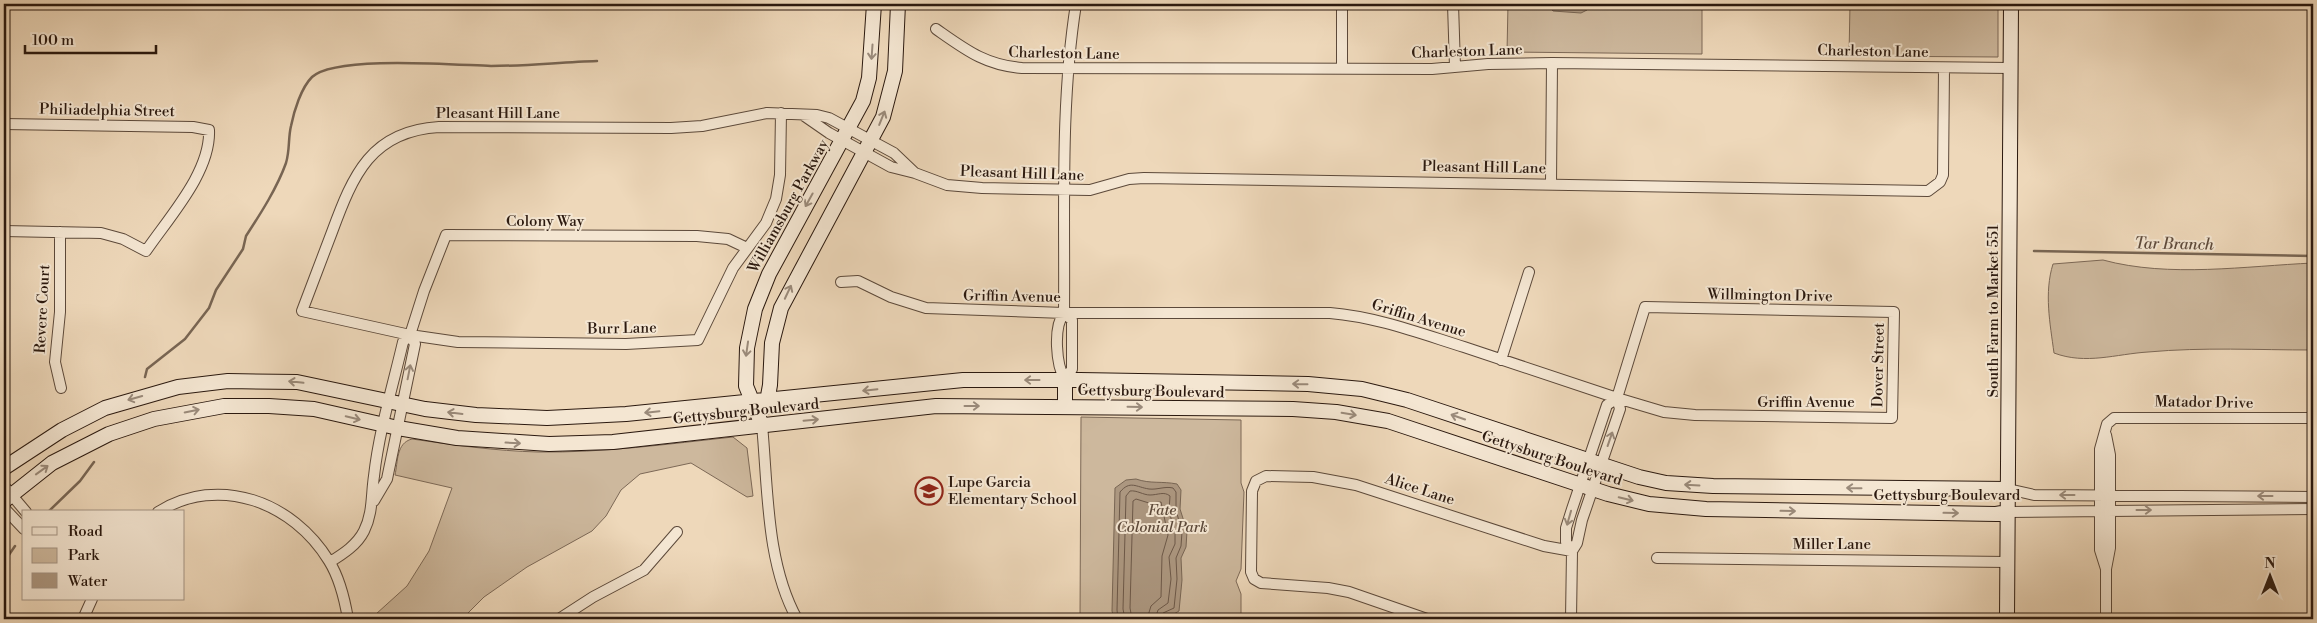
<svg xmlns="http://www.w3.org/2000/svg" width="2317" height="623" viewBox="0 0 2317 623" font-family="'Libre Bodoni',serif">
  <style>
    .green { fill: #cdb89d; stroke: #7c6856 }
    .water { fill: #ac9780; stroke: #786553 }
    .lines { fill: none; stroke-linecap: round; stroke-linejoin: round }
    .shore { stroke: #6c5848; stroke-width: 1 }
    .stream { stroke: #786553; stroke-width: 2.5 }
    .street-casing { stroke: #5c493a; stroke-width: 12 }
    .secondary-casing { stroke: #2b190f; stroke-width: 16 }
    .street { stroke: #f4e6d2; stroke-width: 10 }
    .secondary { stroke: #f4e6d2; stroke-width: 14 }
    .oneway { stroke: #9a8a7a }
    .labels { text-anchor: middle; stroke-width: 4; stroke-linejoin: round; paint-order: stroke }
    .street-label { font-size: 15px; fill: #2b190f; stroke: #f4e6d2 }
    .poi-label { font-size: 15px; fill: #2b190f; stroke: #f4e6d2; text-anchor: start }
    .park-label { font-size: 15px; font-style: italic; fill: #5c493a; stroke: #f4e6d2 }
    .water-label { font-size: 16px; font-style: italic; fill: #5f4b3c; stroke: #f4e6d2 }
  </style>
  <rect width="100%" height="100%" fill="#eed8ba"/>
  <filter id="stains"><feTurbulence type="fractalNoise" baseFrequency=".004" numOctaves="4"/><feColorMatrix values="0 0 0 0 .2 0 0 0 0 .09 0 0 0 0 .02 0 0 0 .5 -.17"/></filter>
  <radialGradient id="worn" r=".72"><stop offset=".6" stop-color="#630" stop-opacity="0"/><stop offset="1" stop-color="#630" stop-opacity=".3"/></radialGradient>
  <!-- green -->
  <path class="green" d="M1508,4h194v50l-195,-2z
    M1850,4h148v53l-149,-1z
    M2103,260c66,18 143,6 210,3v87c-55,0 -110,-3 -165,2 -32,2 -62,13 -94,1 -4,-30 -10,-60 -1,-89z
    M1081,417l160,3v63l3,9 -3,77 -5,12 5,13v25h-161z
    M733,437l14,11 6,48 -6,1 -56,-34 -51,11 -19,16 -15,26 -14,15 -65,36 -43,30 -22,22h-106v-4l20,-1 31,-28 22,-35 23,-63 -57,-13c3,-13 1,-32 17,-36 42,6 84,12 126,13 65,1 130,-8 195,-15z"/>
  <!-- water -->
  <path class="water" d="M1548,4h41l-2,6 -6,3 -28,-2z
    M1136,479c14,5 26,2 41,5l4,6 -1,19 7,22 -1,16 -5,11 1,22 -3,31 -14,8h-51l-2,-8 3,-123 11,-8z"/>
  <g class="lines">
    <!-- shore -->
    <path class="shore" d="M1118,619l-1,-9 3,-118c10,-12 16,-5 29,-3 8,1 16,-3 24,-1l3,4v18l6,22 -1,14 -5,12 1,21 -3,29 -11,5 -2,6
      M1125,619l-2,-10 3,-113 4,-5c7,-1 13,4 20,4 8,0 14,-4 20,1l-1,15 6,22v11l-6,13 2,22 -3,24 -10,7 -3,9
      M1132,619l-2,-11 3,-107 3,-2 13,4 12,-1 7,33 -6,21 -1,41 -10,9 -4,13"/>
    <!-- stream -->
    <path class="stream" d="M2034,251l279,5
      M145,377l2,-8 38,-30 24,-31 7,-18 27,-41 3,-13c15,-23 31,-48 40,-73 4,-13 2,-25 5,-37 3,-15 10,-38 21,-49 23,-22 144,-12 179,-11 35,0 71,-4 106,-5
      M48,512l32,-31 14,-19
      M4,562l11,-16"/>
    <!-- street casing -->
    <g class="street-casing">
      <path id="street" d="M1342,4v64
        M1453,4l2,63
        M936,29c30,21 49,36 86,39l410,1 56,-5 64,-1 459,5
        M781,113l-1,62 -4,24 -10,24 -33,45 -35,72 -72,4 -168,-2 -48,-7 -108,-24c10,-26 20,-53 30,-79 21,-57 39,-101 107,-105l232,1 31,-2 65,-13 50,2 12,3 65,35 21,20
        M803,115l26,18 62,34 24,6 32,12 35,3 108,2 39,-11 15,-1 784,13 12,-9 3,-7 1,-107
        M4,124l189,3 16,3c2,42 -40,87 -63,121l-23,-12 -22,-6 -97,-2
        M1551,183l1,-120
        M60,232v80l-5,50 6,26
        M841,282l17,-1 33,16 35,11 138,5h266c47,4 89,20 134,34 51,17 102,34 153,51l47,14 31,3 197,3 2,-106 -249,-5 -28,91 3,11 -38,111 -5,23 -5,8 -1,68
        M1064,313l8,7v49l-7,11c-9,-15 -12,-53 -1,-67 1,-103 -4,-208 12,-309
        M1501,360l28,-88
        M762,425c6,63 4,138 35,194
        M2106,435l4,20v93l-4,21v50
        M4,486l22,26
        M2008,489l26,6 279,2
        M374,501l13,-22 28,-135 -5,-9
        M4,508l20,21
        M158,512c61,-38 135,-10 171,49 10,16 16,40 19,58
        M2008,512l305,-3
        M1572,551l-6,-9v-14l6,-19 35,-104 10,-7
        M1657,558l351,4
        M330,562c13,-8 27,-17 34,-31 9,-18 7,-35 10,-55 5,-45 19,-91 29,-134l7,-7 14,-44 22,-56 251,1 31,3 19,9
        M2106,569l-6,-19v-101l7,-25 7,-6h199
        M83,619l9,-20
        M559,619l34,-22 51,-27 33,-38
        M1427,619l-78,-27 -21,-4 -67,-5 -7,-4 -3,-7 1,-81 4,-10 10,-5 47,1 43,8 188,61 28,5"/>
    </g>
    <!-- secondary casing -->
    <g class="secondary-casing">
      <path id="secondary" d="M1065,380v26
        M766,407l4,-22 2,-42 9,-35 102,-191 12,-46 3,-67
        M762,425l-16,-39 1,-38 8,-39 14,-35 94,-173 6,-23 5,-74
        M4,468l58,-38 43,-22 73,-21 50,-6 69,1 128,27 51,6 71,3 79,-4 337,-34h117l228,4 54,5 45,11 232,77 27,6 47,3 295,3
        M4,501l48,-38 57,-29 45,-15 70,-13h45l45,3 84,19 59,10 92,6 64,-2 323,-36 357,3 43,3 52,9 220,73 41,10 57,5 290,5 12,-2
        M2007,619l4,-615"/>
    </g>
    <!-- street -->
    <use href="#street" class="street"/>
    <!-- secondary -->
    <use href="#secondary" class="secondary"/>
  </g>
  <!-- one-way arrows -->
  <defs><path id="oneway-shaft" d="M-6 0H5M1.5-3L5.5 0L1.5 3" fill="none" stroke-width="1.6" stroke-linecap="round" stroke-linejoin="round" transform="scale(1.25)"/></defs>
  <g class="oneway">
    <use href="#oneway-shaft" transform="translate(872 52) rotate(94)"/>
    <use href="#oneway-shaft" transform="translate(882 118) rotate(-68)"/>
    <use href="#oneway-shaft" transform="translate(809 200) rotate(119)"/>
    <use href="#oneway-shaft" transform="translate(788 292) rotate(-65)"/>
    <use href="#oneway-shaft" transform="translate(747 349) rotate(98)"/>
    <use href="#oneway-shaft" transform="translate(409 372) rotate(-79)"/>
    <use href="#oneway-shaft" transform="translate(1032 380) rotate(-180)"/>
    <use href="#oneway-shaft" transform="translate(296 382) rotate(-174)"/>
    <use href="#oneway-shaft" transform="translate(1300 384) rotate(-179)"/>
    <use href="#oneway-shaft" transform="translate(870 390) rotate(174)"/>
    <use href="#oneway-shaft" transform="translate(135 398) rotate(164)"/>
    <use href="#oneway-shaft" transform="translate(972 406)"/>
    <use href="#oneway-shaft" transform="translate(1135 407) rotate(1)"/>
    <use href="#oneway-shaft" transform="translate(192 411) rotate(-11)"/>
    <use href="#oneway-shaft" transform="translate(652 412) rotate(174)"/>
    <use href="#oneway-shaft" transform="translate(455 413) rotate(-173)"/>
    <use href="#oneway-shaft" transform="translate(1349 414) rotate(9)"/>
    <use href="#oneway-shaft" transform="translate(1458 417) rotate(-161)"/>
    <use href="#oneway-shaft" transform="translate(353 418) rotate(13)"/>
    <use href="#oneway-shaft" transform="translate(811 420) rotate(-5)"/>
    <use href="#oneway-shaft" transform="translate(1610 439) rotate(-71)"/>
    <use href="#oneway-shaft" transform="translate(513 443) rotate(3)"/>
    <use href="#oneway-shaft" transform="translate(42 470) rotate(-36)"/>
    <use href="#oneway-shaft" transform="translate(1692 485) rotate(-177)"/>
    <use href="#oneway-shaft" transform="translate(1854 488) rotate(-179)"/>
    <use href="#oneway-shaft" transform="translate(2067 495) rotate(-180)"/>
    <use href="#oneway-shaft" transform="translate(2265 496) rotate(-180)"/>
    <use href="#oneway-shaft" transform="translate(1626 499) rotate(13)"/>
    <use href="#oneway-shaft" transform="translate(2144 510)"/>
    <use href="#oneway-shaft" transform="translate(1788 511) rotate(1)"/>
    <use href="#oneway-shaft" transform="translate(1951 513) rotate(1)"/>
    <use href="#oneway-shaft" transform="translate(1569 518) rotate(106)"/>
  </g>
  <!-- icons -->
  <defs>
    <g id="school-ring" transform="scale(1.4375)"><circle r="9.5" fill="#f4e6d2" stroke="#8f2418" stroke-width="1.5"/><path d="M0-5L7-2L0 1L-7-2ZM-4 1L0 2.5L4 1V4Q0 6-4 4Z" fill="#8f2418"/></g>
  </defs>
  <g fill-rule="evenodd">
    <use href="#school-ring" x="929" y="491"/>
  </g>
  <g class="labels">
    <!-- street labels -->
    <g class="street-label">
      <text transform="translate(1467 51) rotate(-2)" y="5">Charleston Lane</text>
      <text transform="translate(1873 51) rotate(1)" y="5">Charleston Lane</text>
      <text transform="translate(1064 53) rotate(1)" y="5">Charleston Lane</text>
      <text transform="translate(107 110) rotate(1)" y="5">Philiadelphia Street</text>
      <text x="498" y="118">Pleasant Hill Lane</text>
      <text transform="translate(1484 167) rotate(1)" y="5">Pleasant Hill Lane</text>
      <text transform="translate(1022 173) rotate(2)" y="5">Pleasant Hill Lane</text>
      <text transform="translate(788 206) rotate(-61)" y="5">Williamsburg Parkway</text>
      <text x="545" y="226">Colony Way</text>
      <text transform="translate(1770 295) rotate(1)" y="5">Willmington Drive</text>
      <text transform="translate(1012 296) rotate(1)" y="5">Griffin Avenue</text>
      <text transform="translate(42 309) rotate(-87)" y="5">Revere Court</text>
      <text transform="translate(1993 311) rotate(-90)" y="5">South Farm to Market 551</text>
      <text transform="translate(1419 318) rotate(17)" y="5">Griffin Avenue</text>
      <text transform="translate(622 328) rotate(-1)" y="5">Burr Lane</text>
      <text transform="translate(1878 365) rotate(-89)" y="5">Dover Street</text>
      <text transform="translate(1151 391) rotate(1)" y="5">Gettysburg Boulevard</text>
      <text x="1806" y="407">Griffin Avenue</text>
      <text transform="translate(2204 402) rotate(1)" y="5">Matador Drive</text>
      <text transform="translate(746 411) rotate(-6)" y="5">Gettysburg Boulevard</text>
      <text transform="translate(1552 458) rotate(18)" y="5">Gettysburg Boulevard</text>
      <text transform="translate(1420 489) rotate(18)" y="5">Alice Lane</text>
      <text x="1947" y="500">Gettysburg Boulevard</text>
      <text x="1832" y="549">Miller Lane</text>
    </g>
    <!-- poi labels -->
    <g class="poi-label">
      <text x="948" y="487">Lupe Garcia<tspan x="948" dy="17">Elementary School</tspan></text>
    </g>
    <!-- park labels -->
    <g class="park-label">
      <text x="1162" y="515">Fate<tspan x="1162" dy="17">Colonial Park</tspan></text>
    </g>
    <!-- water labels -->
    <g class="water-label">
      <text transform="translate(2174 243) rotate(1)" y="6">Tar Branch</text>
    </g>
  </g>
  <!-- margin -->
  <rect width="2317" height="623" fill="none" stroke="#eed8ba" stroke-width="20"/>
  <rect x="5" y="5" width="2307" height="613" fill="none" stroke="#2b190f" stroke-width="2.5"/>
  <rect x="10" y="10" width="2297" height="603" fill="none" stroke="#2b190f"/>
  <!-- legend -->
  <rect x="22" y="510" width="162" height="90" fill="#f4e6d2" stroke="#a49484"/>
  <rect x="32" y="527" width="25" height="8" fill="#f4e6d2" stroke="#a49484"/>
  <text x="68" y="536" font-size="15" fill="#2b190f">Road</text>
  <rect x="32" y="548" width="25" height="15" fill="#cdb89d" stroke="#a49484"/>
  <text x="68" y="560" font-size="15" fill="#2b190f">Park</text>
  <rect x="32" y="573" width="25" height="15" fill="#ac9780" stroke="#a49484"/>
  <text x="68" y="586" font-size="15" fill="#2b190f">Water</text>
  <!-- north arrow -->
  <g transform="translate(2270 576)" stroke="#f4e6d2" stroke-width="4" paint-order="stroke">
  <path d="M0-4L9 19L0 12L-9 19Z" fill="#2b190f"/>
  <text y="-8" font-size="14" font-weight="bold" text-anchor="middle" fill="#2b190f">N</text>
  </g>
  <!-- scale -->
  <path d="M25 45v8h131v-8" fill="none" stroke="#2b190f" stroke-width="2.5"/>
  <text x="32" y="45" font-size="15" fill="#2b190f" stroke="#f4e6d2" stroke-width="4" paint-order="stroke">100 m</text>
  <rect width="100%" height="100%" filter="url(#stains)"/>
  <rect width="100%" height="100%" fill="url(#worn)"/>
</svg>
